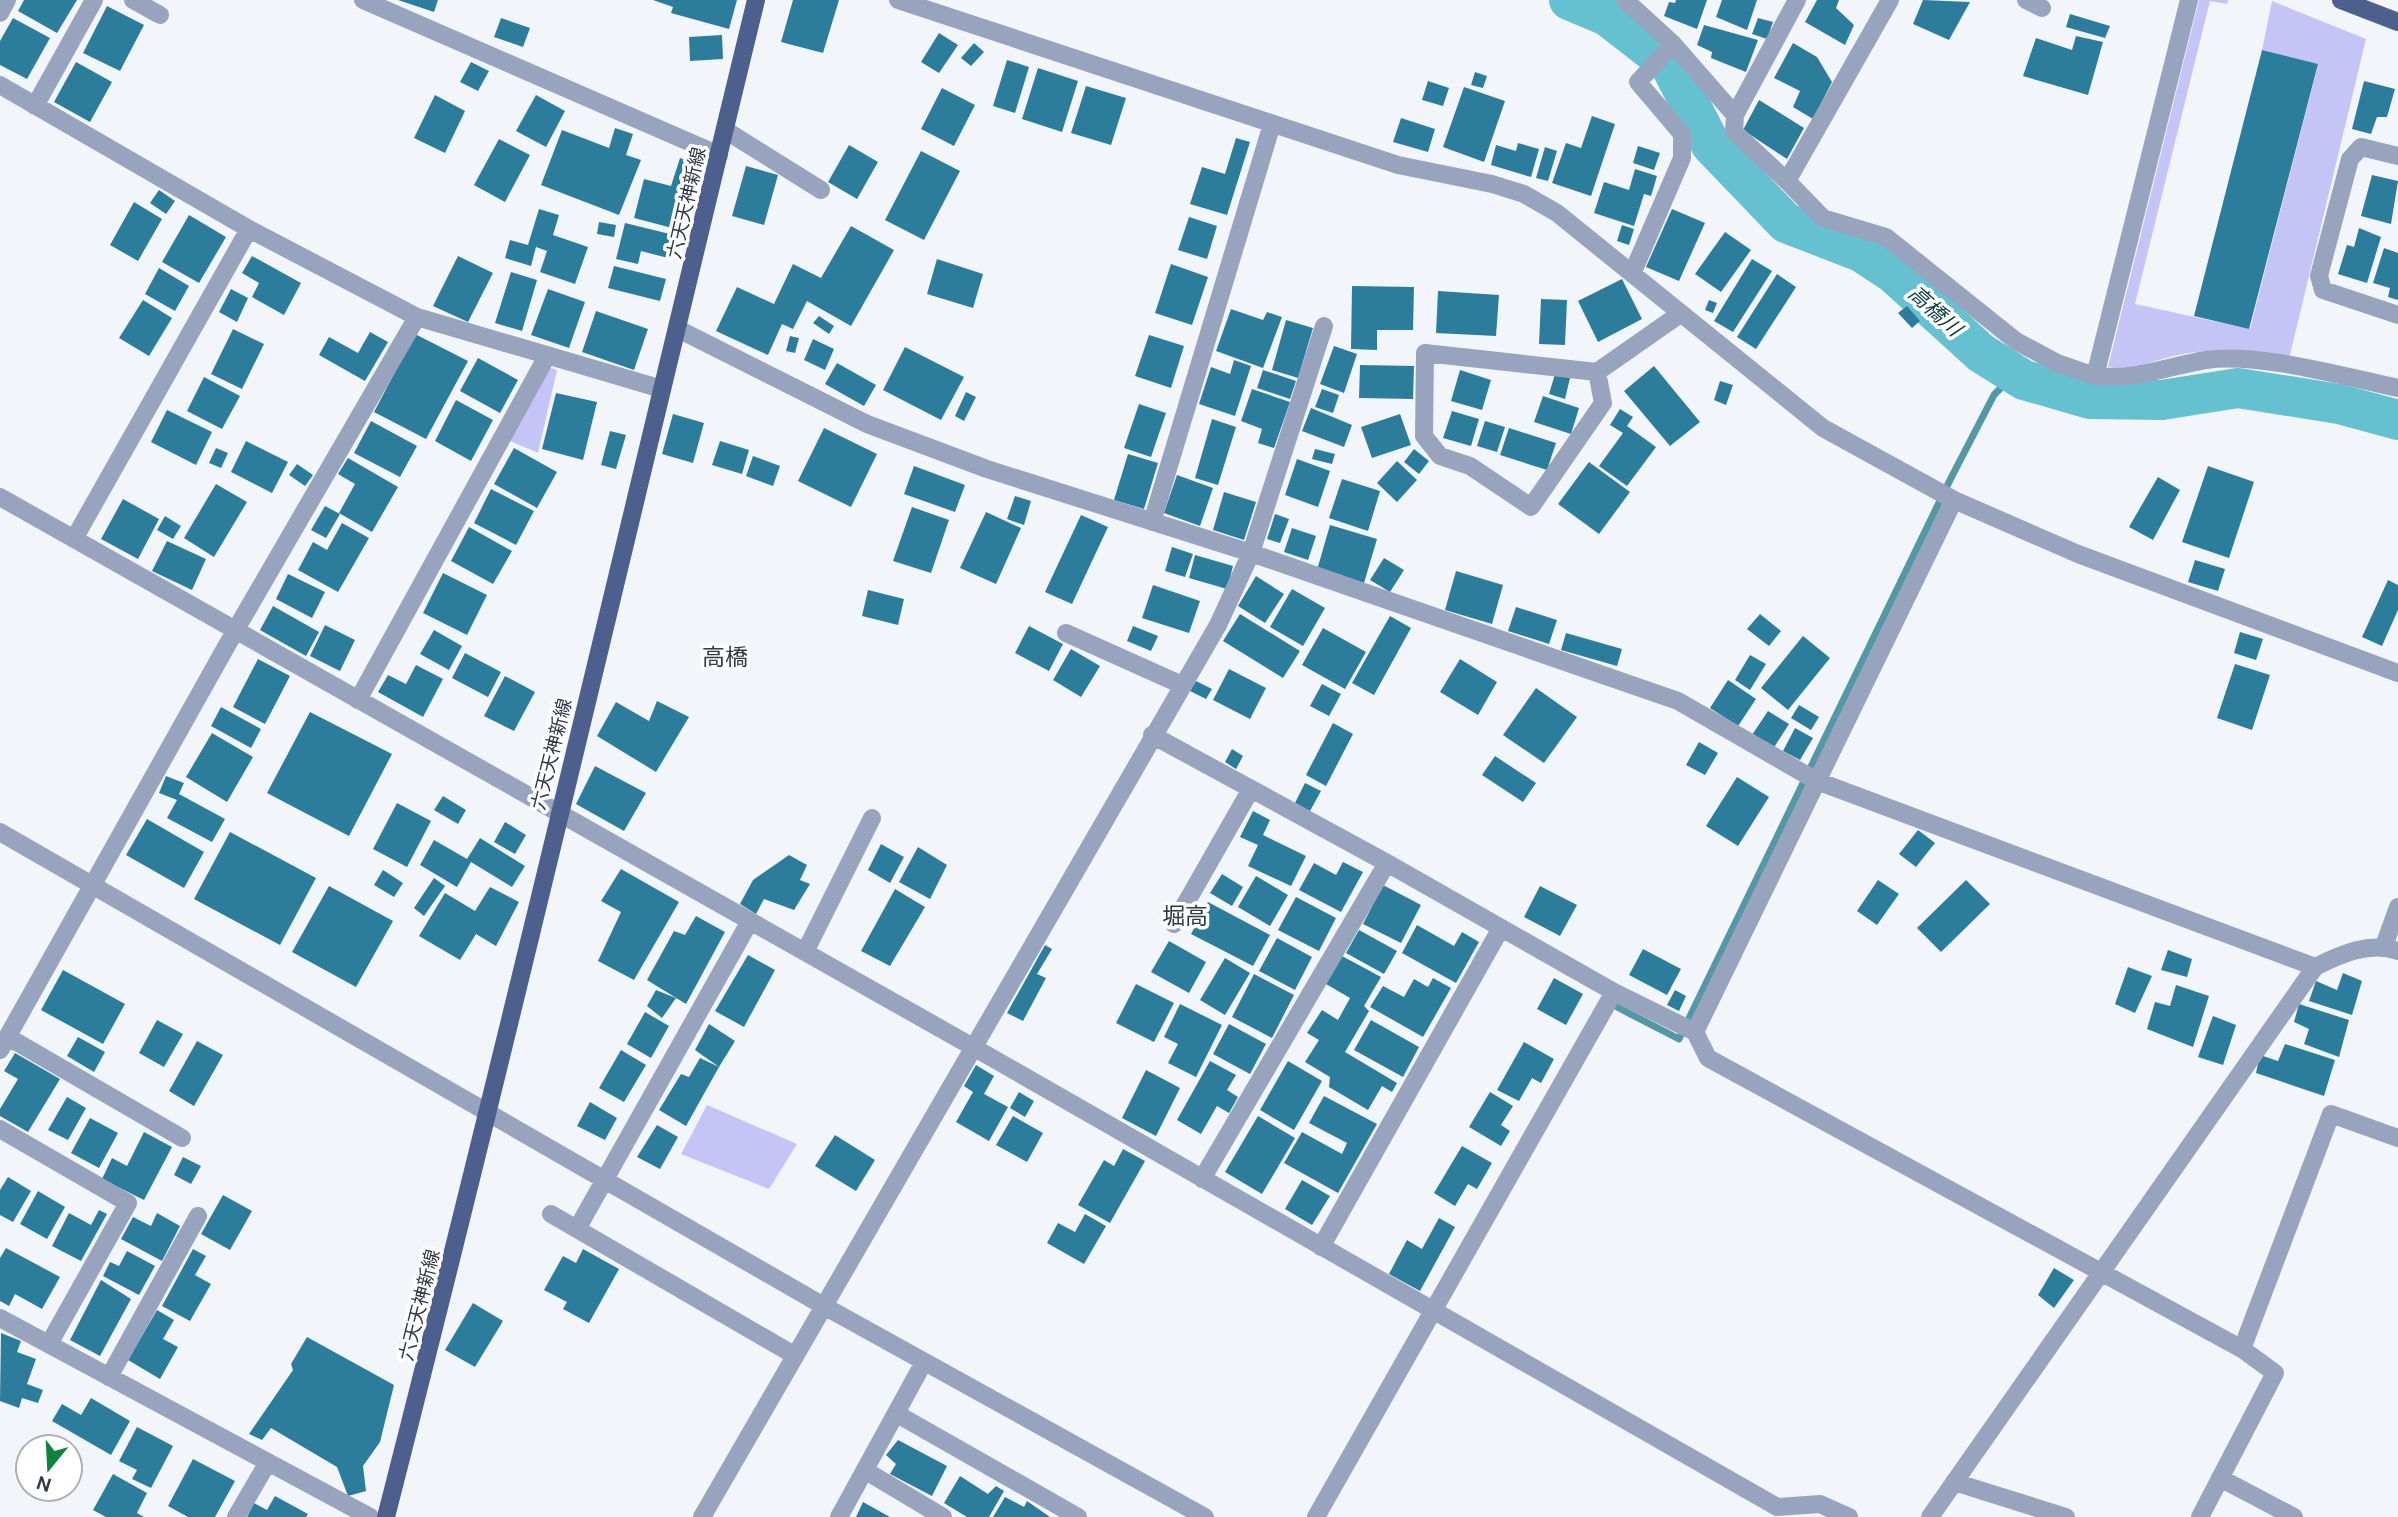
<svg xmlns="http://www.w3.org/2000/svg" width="2398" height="1517" viewBox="0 0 2398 1517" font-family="'DM Sans','Noto Sans JP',sans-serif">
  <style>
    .green { fill: #c5c4f6 }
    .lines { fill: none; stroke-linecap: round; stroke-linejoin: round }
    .stream { stroke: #5598a5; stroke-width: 7 }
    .river { stroke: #65c1cf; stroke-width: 40 }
    .building { fill: #2c7d9c }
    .minor { stroke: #98a4be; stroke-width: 18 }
    .major { stroke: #4d608d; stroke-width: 18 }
    .labels { text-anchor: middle; stroke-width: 7; stroke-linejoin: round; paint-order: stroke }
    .street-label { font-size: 19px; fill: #313a43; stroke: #fff }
    .water-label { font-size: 21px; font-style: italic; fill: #113d43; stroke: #fff }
    .quarter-label { font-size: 23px; fill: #313a43; stroke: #fff }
  </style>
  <rect width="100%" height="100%" fill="#f2f6fb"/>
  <!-- green -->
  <path class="green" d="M2199,0h29l-1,4 -17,-3 -75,303 115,25 68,-264 -56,-15 10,-49 94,38 -77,320c-31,-5 -63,-10 -94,-7 -30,3 -56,19 -87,15z
    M545,366l12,4 -19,83 -32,-14z
    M707,1105l90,39 -28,45 -88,-35z"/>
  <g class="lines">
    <!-- stream -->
    <path class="stream" d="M1617,1007l62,32 272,-561 43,-83 20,-21"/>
    <!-- river -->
    <path class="river" d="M1569,0l38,16 63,49 41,80 75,78 75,29 32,21 88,80 43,27 66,19 72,1 76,-12 101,16 59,16"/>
  </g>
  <!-- building -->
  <path class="building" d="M24,0h53l-20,33 -39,-22z
    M398,0h40l-4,12z
    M653,0h84l-8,29 -58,-16 2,-6z
    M793,0h46l-16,53 -42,-11z
    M1676,0h31l-10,29 -33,-13 5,-14 6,1z
    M1722,0h35l-10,30 -31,-13z
    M1817,0h22l-3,8 18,17 -9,20 -40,-23z
    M1923,0l47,2 -21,38 -36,-16z
    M107,6l37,19 -24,46 -37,-18z
    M2070,14l40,12 -5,12 -39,-11z
    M13,18l37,20 -23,41 -27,-14v-24z
    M501,18l29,10 -7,19 -29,-10z
    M1758,18l15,4 -6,17 -15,-5z
    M1704,25l54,15 -12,32 -35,-14 1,-6 -15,-7z
    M939,33l19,12 -19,28 -18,-11z
    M722,35l1,24 -33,2 -1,-24z
    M2076,36l27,6 -15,53 -65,-19 13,-38 36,12z
    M974,43l10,9 -13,14 -10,-8z
    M1793,43l24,14 15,25 -19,37 -20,-12 7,-16 -26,-13z
    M2262,50l56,14 -69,265 -55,-13z
    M1007,60l22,7 -14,46 -22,-7z
    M76,62l36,20 -22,40 -36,-20z
    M471,62l18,9 -11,20 -18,-9z
    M1038,68l40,13 -16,51 -40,-13z
    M1475,72l12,4 -4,12 -12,-3z
    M1428,81l21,7 -6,18 -21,-6z
    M2364,81l31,8 -8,28h-10l-6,17 -19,-5z
    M1086,86l40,12 -15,47 -40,-12z
    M1464,87l41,14 -21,61 -41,-15z
    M942,88l33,17 -21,41 -33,-17z
    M435,95l30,16 -20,42 -31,-15z
    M536,95l29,16 -19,36 -30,-16z
    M1759,100l45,28 -17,31 -44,-29z
    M1592,116l23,8 -24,72 -39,-13 14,-40 15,5z
    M1401,118l34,11 -7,23 -35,-10z
    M615,128l18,6 -7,21 15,5 -22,55 -78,-30 21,-55 47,18z
    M1236,138l14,4 -23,73 -37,-11 12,-37 23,7z
    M499,139l31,16 -25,47 -31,-17z
    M1518,143l21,6 -8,28 -40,-12 5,-20 20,6z
    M849,145l29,17 -21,37 -29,-17z
    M1638,146l22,7 -6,17 -21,-7z
    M1545,147l12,4 -9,30 -12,-3z
    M921,151l39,20 -36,69 -39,-20z
    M680,158l15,5 -19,66 -42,-11 10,-39 27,7z
    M746,166l32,9 -14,50 -32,-9z
    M1635,169l22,7 -6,20 -7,-2 -10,32 -40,-13 10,-31 25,8z
    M2372,175l26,6 -7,43 -30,-8z
    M159,190l16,11 -9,13 -16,-11z
    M134,202l28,17 -24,42 -28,-16z
    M539,209l20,6 -6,20 35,12 -13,37 -35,-12 7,-21 -11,-4 -5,19 -26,-8 5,-18 18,5z
    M1672,209l33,14 -26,58 -33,-14z
    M189,215l37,22 -27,46 -37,-21z
    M1189,217l28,9 -10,33 -29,-9z
    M599,222l17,3 -2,12 -17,-3z
    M625,223l49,12 -6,23 -27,-7 -3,13 -22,-5z
    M1622,225l12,4 -5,16 -12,-4z
    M851,226l43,24 -43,76 -44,-25 -14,28 -11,-5 -14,31 -52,-24 21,-44 37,17 19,-40 28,14z
    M2359,228l22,9 -14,46 -29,-9 9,-29 7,2z
    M1725,232l26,18 -30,42 -26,-18z
    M2384,248l14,5v47l-10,-3 2,-9 -17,-5z
    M252,256l49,27 -17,32 -32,-18 7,-14 -17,-10z
    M458,256l35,17 -25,49 -35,-16z
    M937,259l46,15 -10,34 -46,-14z
    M1752,259l20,12 -39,61 -19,-11z
    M1171,264l37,13 -16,48 -37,-12z
    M614,266l52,13 -6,22 -52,-13z
    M159,268l30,18 -14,25 -30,-17z
    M511,272l26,8 -15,51 -27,-8z
    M1777,274l19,13 -40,62 -19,-12z
    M1622,279l20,40 -44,23 -20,-41z
    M1352,286l62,1 -1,43h-36v20l-26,-1z
    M231,289l17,9 -11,24 -18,-10z
    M548,289l37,13 -16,46 -38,-13z
    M1438,291l61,4 -3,41 -60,-3z
    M1541,299l26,1 -2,45 -26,-1z
    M143,300l29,18 -23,38 -30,-18z
    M1709,300l8,3 -4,10 -8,-3z
    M1907,306l13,15 -8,7 -14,-15z
    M1231,309l32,11 4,-8 15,5 -19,51 -47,-17z
    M596,311l52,18 -14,41 -52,-18z
    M819,316l15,10 -5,8 -16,-11z
    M1286,320l27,8 -15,50 -26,-8z
    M233,329l31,15 -22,45 -31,-15z
    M370,332l18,10 -23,39 -46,-26 10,-18 29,16z
    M415,334l53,27 -42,78 -52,-27z
    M1149,335l35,11 -13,42 -36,-12z
    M790,336l9,2 -4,15 -9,-2z
    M813,339l21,10 -9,21 -21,-10z
    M1334,346l23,8 -13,39 -24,-9z
    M905,347l59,30 -23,43 -58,-30z
    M478,358l40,22 -18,33 -40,-22z
    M1234,360l17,6 -16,50 -36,-12 12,-37 19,7z
    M837,363l39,22 -12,21 -39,-22z
    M1360,365l54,1 -1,33 -54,-1z
    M1654,366l46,56 -30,24 -46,-55z
    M1263,370l33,11 -6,18 -33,-11z
    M1460,370l31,10 -9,30 -31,-9z
    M1555,374l15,4 -5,21 -16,-5z
    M204,377l36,19 -18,33 -35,-18z
    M1720,381l13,4 -7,20 -12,-5z
    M1252,389l38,13 -16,46 -16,-5 4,-14 -21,-8z
    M1322,389l17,6 -6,18 -18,-6z
    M966,392l10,5 -12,24 -9,-5z
    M556,393l41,9 -14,58 -41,-11z
    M1543,396l36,12 -8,26 -37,-12z
    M456,400l37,20 -22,41 -36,-20z
    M1139,404l27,9 -15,44 -27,-9z
    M1311,408l41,17 -8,22 -42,-16z
    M1620,409l13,8 -6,9 29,21 -29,39 -28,-20 24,-33 -13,-8z
    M167,410l45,22 -16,33 -45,-23z
    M1452,411l27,8 -8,27 -28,-8z
    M673,414l31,9 -11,40 -31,-9z
    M1400,414l11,31 -39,13 -11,-31z
    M1212,419l24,8 -18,58 -23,-7z
    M371,421l46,25 -17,31 -46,-24z
    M1485,421l20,6 -8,25 -20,-6z
    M824,428l53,26 -26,53 -53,-26z
    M1509,428l47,15 -9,27 -47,-15z
    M610,431l16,4 -10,34 -15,-4z
    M246,441l42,21 -16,31 -41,-21z
    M720,441l29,9 -7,24 -30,-9z
    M216,448l12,5 -7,15 -12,-5z
    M514,448l43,24 -20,36 -43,-24z
    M1315,449l20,5 -3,10 -20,-5z
    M1414,449l15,12 -10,13 -15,-12z
    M1128,454l30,9 -14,46 -30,-9z
    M753,456l27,10 -7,20 -27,-10z
    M348,458l50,29 -26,45 -33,-19 16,-29 -17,-10z
    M1297,459l33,12 -12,36 -33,-12z
    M1397,461l20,19 -20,22 -20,-19z
    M1589,462l41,30 -31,42 -41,-30z
    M297,464l16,11 -8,11 -16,-11z
    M914,466l51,19 -10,27 -51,-18z
    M2208,466l46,16 -25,76 -47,-16z
    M1177,475l36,13 -13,38 -36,-13z
    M2158,477l22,13 -27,50 -24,-13z
    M1342,479l38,12 -12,40 -39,-13z
    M216,484l31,18 -33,55 -30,-19z
    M491,489l43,22 -18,34 -42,-22z
    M1224,492l32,10 -12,38 -31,-10z
    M1015,496l16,5 -7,24 -17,-6z
    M123,499l36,20 -21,40 -37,-20z
    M325,506l15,8 -14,24 -15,-8z
    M912,507l37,13 -18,53 -38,-12z
    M986,512l35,16 -25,56 -36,-16z
    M1275,514l14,5 -9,24 -13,-4z
    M1081,515l27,12 -36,77 -27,-12z
    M165,516l16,10 -8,13 -16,-9z
    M342,523l27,15 -31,54 -40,-22 15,-28 14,8z
    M1330,525l47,14 -13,44 -47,-13z
    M469,527l43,24 -19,33 -42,-23z
    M1292,528l24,8 -8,24 -24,-8z
    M167,541l39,18 -14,31 -40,-19z
    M1172,547l21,7 -8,23 -20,-6z
    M1195,555l38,11 -6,23 -38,-11z
    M1384,558l20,12 -14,22 -20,-12z
    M2195,560l30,9 -7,22 -30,-9z
    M1456,571l47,14 -11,39 -47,-14z
    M443,573l44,22 -20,40 -44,-22z
    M288,574l37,18 -13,26 -36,-19z
    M1256,576l28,18 -19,29 -27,-17z
    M2388,580l10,5v25l-16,36 -20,-9z
    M1153,585l47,16 -11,32 -47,-15z
    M1292,589l33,19 -22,38 -33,-19z
    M868,590l36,9 -6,26 -36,-9z
    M273,606l46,26 -13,24 -46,-26z
    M1516,607l41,13 -8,24 -41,-13z
    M1240,614l60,37 -17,27 -60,-37z
    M1760,614l21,17 -12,15 -22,-17z
    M1390,616l21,12 -37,67 -22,-12z
    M325,625l30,15 -15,31 -30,-15z
    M1029,626l34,18 -14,27 -34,-18z
    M1133,626l25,10 -7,15 -24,-10z
    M1323,628l43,24 -21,37 -43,-24z
    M434,630l28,16 -13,24 -29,-16z
    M2240,632l23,7 -7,21 -22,-7z
    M1566,633l56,16 -5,17 -56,-16z
    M1803,636l27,22 -42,52 -27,-22z
    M1071,649l29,17 -19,31 -28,-17z
    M465,653l36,19 -13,25 -36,-19z
    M1750,655l16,9 -16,26 -15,-10z
    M258,659l32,17 -25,48 -32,-17z
    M1460,659l37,23 -19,33 -38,-23z
    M2235,664l35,11 -18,55 -35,-12z
    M416,665l27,14 -20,38 -45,-25 10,-17 18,9z
    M1229,669l37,19 -16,31 -37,-19z
    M505,676l30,16 -21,39 -30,-15z
    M1728,680l28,19 -18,27 -28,-18z
    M1196,681l16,8 -6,10 -16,-8z
    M1322,684l19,10 -12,22 -19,-10z
    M1536,688l41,29 -33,46 -41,-28z
    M657,701l32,16 -33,55 -59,-36 19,-34 33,19z
    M1799,705l20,12 -8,13 -20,-12z
    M221,707l40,22 -10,19 -40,-22z
    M1768,711l21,13 -16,25 -21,-14z
    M310,712l82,42 -43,82 -82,-43z
    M1333,723l20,11 -27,52 -20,-11z
    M1795,728l18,10 -13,22 -17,-9z
    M212,733l41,24 -26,45 -41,-25z
    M1699,742l19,11 -13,22 -19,-10z
    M1232,749l11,7 -7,13 -11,-7z
    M1495,756l41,27 -13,19 -41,-27z
    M595,766l51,27 -22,38 -48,-27z
    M166,776l18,7 -5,11 46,25 -13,23 -45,-24 10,-18 -18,-7z
    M1737,777l32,20 -31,49 -32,-20z
    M1305,783l16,8 -11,20 -15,-8z
    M443,796l23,14 -8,14 -24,-14z
    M397,803l34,18 -24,46 -34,-18z
    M1253,811l17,9 -7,15 43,21 -15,30 -43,-20 10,-21 -18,-8z
    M147,819l57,33 -20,36 -58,-33z
    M505,822l21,13 -11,19 -21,-12z
    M1918,830l17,13 -19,24 -17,-13z
    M230,832l86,46 -36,67 -86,-46z
    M480,838l45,28 -13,21 -41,-25 -14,25 -37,-22 14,-25 33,19z
    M881,844l23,13 -14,26 -22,-13z
    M918,847l29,18 -17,34 -31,-17z
    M789,855l18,10 -7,15 10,4 -16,26 -30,-11 -8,15 -16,-10 13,-24z
    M1343,862l20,10 -22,40 -42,-22 15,-27 22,12z
    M621,869l58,33 -45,78 -36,-19 23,-49 -20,-11z
    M383,870l20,13 -9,14 -20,-12z
    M1222,874l21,13 -11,19 -22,-13z
    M1256,876l32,19 -18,31 -32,-19z
    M434,878l11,8 -21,30 -10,-8z
    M1878,880l21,14 -22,31 -20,-14z
    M1966,880l24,24 -49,48 -24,-24z
    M1383,885l38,20 -20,38 -38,-19z
    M329,886l64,35 -37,66 -64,-35z
    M1540,886l37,19 -17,31 -36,-19z
    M490,887l29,15 -23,44 -20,-12 -16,26 -41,-24 26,-43 30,18z
    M895,889l30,18 -35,59 -29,-15z
    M1296,897l40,21 -17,33 -41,-21z
    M1208,902l62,33 -17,31 -62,-32z
    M696,916l29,16 -39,72 -39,-24 27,-49 11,4z
    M1417,925l37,21 8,-14 17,10 -23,41 -54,-30z
    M1359,930l38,21 -13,23 -38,-21z
    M1277,938l35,19 -17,33 -36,-19z
    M1169,941l37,21 -17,31 -38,-21z
    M1045,945l7,4 -15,25 9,4 -23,43 -16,-8z
    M1643,949l38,20 -14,26 -38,-20z
    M2168,950l24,9 -5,18 -26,-7z
    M748,955l27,15 -31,57 -29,-16z
    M1342,956l39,21 -17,29 5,5 -24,41 52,31 -5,9 -10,-6 -14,24 -39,-23 1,-10 -25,-15 14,-22 -12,-7 15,-23 16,10 12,-22 -24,-14z
    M1225,958l25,15 -25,42 -25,-15z
    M2128,967l24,9 -17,37 -20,-9z
    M63,970l62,34 -22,40 -62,-34z
    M2343,973l19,8 -10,34 -43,-14 7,-20 21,9z
    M1254,974l40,21 -22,43 -40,-21z
    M1433,978l18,10 -28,49 -53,-30 13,-21 21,11 10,-18 14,8z
    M1554,978l29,16 -17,31 -29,-16z
    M1136,984l38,19 -20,39 -38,-19z
    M2176,985l33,11 -16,51 -46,-18 8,-27 15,4z
    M656,990l20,8 -14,20 -15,-12z
    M1675,990l11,6 -7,15 -12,-6z
    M1180,1004l42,21 -26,52 -28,-14 10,-19 -14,-7z
    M2299,1004l50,16 -10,37 -35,-13 5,-15 -15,-7z
    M645,1012l24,14 -18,32 -24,-14z
    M2213,1016l23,9 -13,40 -25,-8z
    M157,1020l26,14 -19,33 -25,-14z
    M1371,1020l48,27 -16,30 -49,-27z
    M709,1024l26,17 -16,26 -24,-17z
    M1229,1024l37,20 -16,30 -37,-20z
    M78,1037l27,15 -11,20 -27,-16z
    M197,1041l26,14 -29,51 -25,-15z
    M1524,1042l30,17 -13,24 -9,-5 -13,23 -22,-11z
    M2285,1044l50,16 -11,36 -68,-23 4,-18 18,6z
    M621,1050l25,15 -22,37 -25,-14z
    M15,1053l45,26 -32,53 -28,-16v-7l18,-30 -14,-8z
    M700,1058l19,9 -33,59 -27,-16 22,-36 8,3z
    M1210,1061l26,14 -9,15 11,7 -9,16 -12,-7 -16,28 -24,-14z
    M1288,1061l34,20 -28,49 -34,-20z
    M976,1065l18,11 -10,18 24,13 -19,34 -33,-19 17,-30 -9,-6z
    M1146,1070l34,18 -24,48 -34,-18z
    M1019,1092l15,9 -9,16 -15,-9z
    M1490,1092l23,14 -12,19 9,6 -9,15 -32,-19z
    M1324,1096l53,28 -39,69 -54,-30 18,-31 40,22 5,-11 -38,-20z
    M67,1097l19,11 -18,32 -20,-10z
    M590,1102l27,16 -12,22 -28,-14z
    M1013,1116l30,17 -16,29 -31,-17z
    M1258,1116l37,22 -33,56 -37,-22z
    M90,1118l28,15 -19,35 -28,-15z
    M657,1125l21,12 -18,32 -23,-12z
    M144,1132l28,15 -28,53 -42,-21 10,-21 15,8z
    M835,1135l40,25 -19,31 -41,-25z
    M1462,1146l30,17 -15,26 -9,-5 -13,22 -21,-13z
    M1123,1149l22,12 -35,62 -32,-18 26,-45 10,6z
    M183,1157l18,9 -10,18 -17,-9z
    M8,1177l23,14 -18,31 -13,-7v-25z
    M1302,1180l28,16 -18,29 -27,-16z
    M38,1191l27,16 -18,32 -27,-15z
    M223,1195l29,16 -22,39 -29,-16z
    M99,1210l8,4 -26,47 -29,-15 17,-33 22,12z
    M157,1213l23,13 -18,35 -41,-22 12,-22 18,9z
    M1085,1214l21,12 -22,38 -37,-21 11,-20 17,9z
    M1439,1218l16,9 -35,64 -31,-17 18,-34 15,9z
    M6,1248l54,29 -18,32 -27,-15 -6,12 -9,-5v-43z
    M193,1249l13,7 -11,19 16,9 -21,37 -28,-15z
    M583,1249l36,20 -30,54 -26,-14 4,-7 -23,-12 19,-34 13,7z
    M127,1251l28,15 -16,29 -36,-19 7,-14 9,4z
    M2054,1268l20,12 -20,28 -16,-13z
    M101,1280l30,19 -31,57 -30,-16z
    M473,1303l30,18 -28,46 -30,-17z
    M157,1310l17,10 -11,19 15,8 -18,32 -32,-19z
    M1,1333l20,8 -4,11 19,7 -9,25 16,6 -5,13 -16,-5 -3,10 -19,-7z
    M307,1337l87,48 -14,57 -17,24 3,25 -18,5 -11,-29 -66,-39 -9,12 -13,-6 44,-64 -2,-6z
    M91,1398l39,23 -19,34 -59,-34 10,-17 19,11z
    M137,1427l36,19 -22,42 -19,-9 5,-9 -18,-9z
    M898,1440l49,26 -15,30 -42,-22 6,-10 -10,-9z
    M193,1459l42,22 -20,36h-27l-20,-11z
    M113,1474l34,19 -10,20 7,4h-38l-13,-7z
    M960,1476l28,18 8,-8 8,5 -15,26h-22l-23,-14z
    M275,1496l33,18 -2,3h-59l7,-14 13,7z
    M1005,1497l19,10 3,-6 23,16h-57z
    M863,1502l27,15h-34z"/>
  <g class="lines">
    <!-- minor -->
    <path class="minor" d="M133,0l27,15
      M363,0l356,155
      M898,0l500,165 94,19 32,10 33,19 266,215 131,72 124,54 320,119
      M1625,0l48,44 62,71 62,-115
      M1890,0l-103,181 36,37 63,19 130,104 41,22 38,13
      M2026,0l16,8
      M2189,0l-94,376c44,4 69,-9 111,-16 51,-8 141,17 192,28
      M0,13l7,-13
      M0,85l249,144 168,88 245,72
      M35,106l59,-106
      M1735,115l-1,17 53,49
      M725,130l96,60
      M2398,156l-37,-9 -11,12 -31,117 4,14 75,25
      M1632,274l50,-116v-24l-44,-52 35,-38
      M678,329l189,95 120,45 264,84 427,148 139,80 498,186
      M1597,372l-172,-19 -1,83 16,20 30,10 61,41 72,-104 -6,-31 83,-58
      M0,497l973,550 804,460 43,-3 29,13
      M1152,522l120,-398
      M74,539l175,-310
      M1066,633l116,52
      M358,700l189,-344
      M1152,735l235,128 227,129 81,40 13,26 534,291
      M0,832l822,473 383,212
      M1174,924l77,-135
      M2384,946l14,-39
      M805,952l67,-134
      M1695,1032l259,-532
      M8,1037l174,101
      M0,1050l235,-419 182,-314
      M0,1129l128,74 -79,141
      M1202,1179l185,-316
      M551,1214l243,141
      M577,1229l173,-308
      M1321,1247l180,-319
      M0,1318l370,199
      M109,1377l89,-161
      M897,1414l181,103
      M866,1471l77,46
      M2220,1478l74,39
      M1954,1482l112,35
      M236,1517l32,-55
      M702,1517l516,-892 33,-72 73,-227
      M839,1517l85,-155
      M1316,1517l298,-525
      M1930,1517l385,-550c26,-13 55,-26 83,-16
      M2200,1517l75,-144 -33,-24 89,-235 67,24"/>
    <!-- major -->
    <path class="major" d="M2341,0l57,22
      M386,1517c129,-504 247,-1011 370,-1517"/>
  </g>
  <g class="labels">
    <!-- street labels -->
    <g class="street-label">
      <text transform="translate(686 203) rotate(-77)" y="7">六天天神新線</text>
      <text transform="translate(551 754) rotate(-76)" y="7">六天天神新線</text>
      <text transform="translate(419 1305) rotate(-76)" y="7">六天天神新線</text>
    </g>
    <!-- water labels -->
    <g class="water-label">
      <text transform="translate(1935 311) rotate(42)" y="7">高橋川</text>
    </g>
    <!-- quarter labels -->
    <g class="quarter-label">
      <text x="725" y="665">高橋</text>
      <text x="1185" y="924">堀高</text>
    </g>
  </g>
  <!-- north arrow -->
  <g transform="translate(49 1468) rotate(198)"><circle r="33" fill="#ffffff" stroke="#adb0b4" stroke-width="2"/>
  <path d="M0-5L12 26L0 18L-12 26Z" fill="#0d833b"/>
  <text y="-10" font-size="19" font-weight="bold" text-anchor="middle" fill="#313a43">N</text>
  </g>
</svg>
